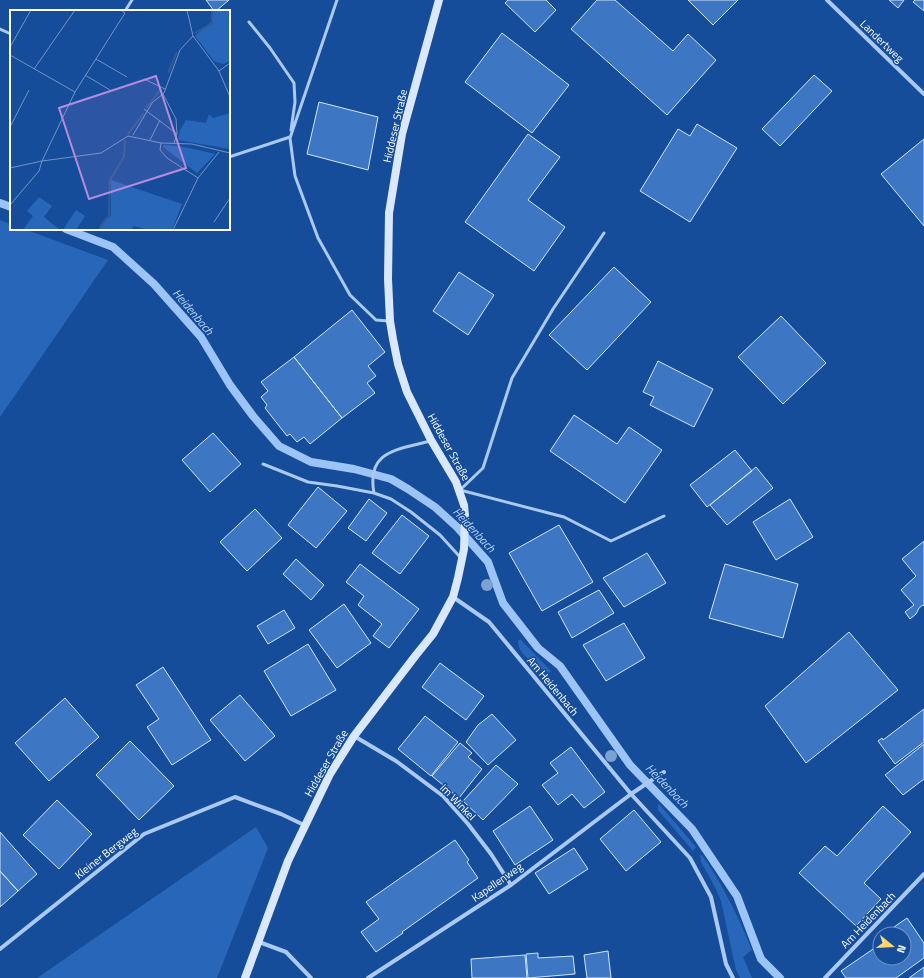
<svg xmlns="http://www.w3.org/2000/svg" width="924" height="978" viewBox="0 0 924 978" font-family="'Titillium Web',sans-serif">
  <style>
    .green { fill: #2866b9 }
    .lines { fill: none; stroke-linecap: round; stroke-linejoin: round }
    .stream { stroke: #9cc4f6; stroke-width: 8 }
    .building { fill: #3d76c2; stroke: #d2e5fd }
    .lane { stroke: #aac9f3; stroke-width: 3 }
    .street { stroke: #aac9f3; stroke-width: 4 }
    .secondary { stroke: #d9e8fd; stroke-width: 8 }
    .tree { fill: #7da1d1 }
    .labels { text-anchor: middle; stroke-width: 3; stroke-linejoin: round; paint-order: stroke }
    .street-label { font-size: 11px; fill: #fff; stroke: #154d9b }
    .water-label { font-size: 12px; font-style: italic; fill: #b6d4f9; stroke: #154d9b }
    .inset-river { fill: none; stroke: #325b94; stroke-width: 2 }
    .inset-road { fill: none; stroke: #7394c3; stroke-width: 1 }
    .view { fill: #b68bdc; fill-opacity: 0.15; stroke: #b68bdc; stroke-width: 2 }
    .inset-edge { fill: none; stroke: #fff; stroke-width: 2 }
  </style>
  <rect width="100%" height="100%" fill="#154d9b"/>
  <!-- green -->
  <path class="green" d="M0,220l11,4v5h13l84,31 -108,157z
    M520,639l31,32 -2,2c-11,-7 -31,-17 -31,-32z
    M659,804l37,43 -3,4 -35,-41v-4z
    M256,827l12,21 -51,130h-180z
    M700,855h2c21,30 36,61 50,95l-9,7 9,21h-12l-4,-8 -15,-69 -6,-14 -14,-25z"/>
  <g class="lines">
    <!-- stream -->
    <path class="stream" d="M0,203l11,4
      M66,229l47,18 41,37 47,53 29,48 23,31 26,30 32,16 43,7 37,10 17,10 27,18 22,20 31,35 15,41 35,45 22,18 70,99 62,64 45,67 24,63 19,19"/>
  </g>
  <!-- building -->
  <path class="building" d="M206,0h23l-13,11h-2z
    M508,0h38l10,10 -21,22 -30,-29z
    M597,0h18l58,51 15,-17 28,26 -49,55 -96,-86z
    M688,0h50l-25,25z
    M889,0h15l-6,8z
    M915,0h9v11l-11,-9z
    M502,33l67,52 -37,48 -67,-51z
    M814,75l18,16 -52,55 -18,-17z
    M319,102l59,15 -10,53 -61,-16z
    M697,124l40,24 -47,74 -50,-31 38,-62 12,7z
    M528,134l32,23 -32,43 37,27 -31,44 -69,-49z
    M924,139v87l-43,-52z
    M614,267l37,35 -64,68 -38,-35z
    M459,272l35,23 -26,40 -35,-24z
    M352,310l33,42 -17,14 8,10 -9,7 8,10 -33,25 -48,-61z
    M781,316l45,47 -43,41 -45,-47z
    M294,357l48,61 -32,26 -6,-7 -7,5 -7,-8 -3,2 -22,-28 2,-3 -6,-8 7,-6 -7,-9z
    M658,361l55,28 -19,38 -44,-22 4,-8 -11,-5z
    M574,415l43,29 12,-17 33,23 -37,53 -75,-52z
    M213,433l28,31 -31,28 -28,-32z
    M735,450l17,21 -45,36 -17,-22z
    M756,467l17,21 -46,37 -17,-20z
    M318,487l29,24 -31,37 -28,-23z
    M369,499l18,14 -21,28 -18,-13z
    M790,499l23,38 -37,23 -23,-38z
    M255,509l27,29 -35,33 -27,-29z
    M402,515l27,21 -29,38 -28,-21z
    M559,525l34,57 -51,29 -33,-58z
    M924,541v65l-1,-1 -4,3 -3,6 -6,5 -5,-7 9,-7 -13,-15 15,-14 -14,-17z
    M647,553l19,30 -42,24 -21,-29z
    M296,559l28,26 -13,15 -28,-26z
    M360,564l59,45 -30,39 -16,-12 9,-12 -24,-19 6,-9 -18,-14z
    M725,564l73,20 -15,54 -74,-20z
    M599,590l15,23 -42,25 -14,-26z
    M344,604l27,39 -34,25 -28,-38z
    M284,610l11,18 -27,16 -11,-18z
    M624,623l21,35 -39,23 -23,-36z
    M849,632l49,58 -92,73 -41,-57z
    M308,644l28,46 -45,26 -27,-45z
    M440,663l44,33 -18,24 -44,-33z
    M163,667l48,73 -39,25 -25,-38 12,-8 -23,-34z
    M240,695l35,41 -30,25 -35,-41z
    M65,698l34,39 -50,44 -34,-38z
    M924,709v33l-29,22 -17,-23 4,-3 1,2z
    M492,714l24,26 -28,25 -22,-23 12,-17z
    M425,716l33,26 -27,34 -33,-27z
    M130,741l44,45 -35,34 -43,-45z
    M460,743l12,10 -4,4 14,12 -23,29 -27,-22z
    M924,744v35l-21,16 -18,-20z
    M571,747l34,45 -21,16 -12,-14 -14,11 -16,-20 16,-12 -8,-10z
    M496,765l22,19 -35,36 -20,-19z
    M57,800l35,34 -33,35 -36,-34z
    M530,806l23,34 -38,25 -22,-34z
    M883,806l28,26 -47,51 17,16 -25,27 -57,-53 26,-27 12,10z
    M634,810l27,32 -35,29 -26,-32z
    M0,832l37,42 -19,17 -18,-20z
    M455,840l14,20 -2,2 11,16 -76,54 1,1 -27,19 -15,-20 18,-13 -13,-17z
    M574,848l14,21 -39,25 -14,-21z
    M0,871l18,20 -18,16z
    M907,918l17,25v15l-28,20h-50l-5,-7 38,-26 -4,-5 5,-3v21h24v-24h-20z
    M608,951l3,27h-24l-3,-23z
    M538,953v5l35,-2 2,18 -47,4 -2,-24z
    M525,955l2,23h-55l-1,-19z
    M924,967v11h-15z"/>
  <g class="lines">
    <!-- lane -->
    <path class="lane" d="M337,0l-47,138 5,38 23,62 32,57 26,25 12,1
      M125,11l7,-11
      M249,22l21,26 24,35 1,19 -4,28
      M0,29l11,5
      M229,157l61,-20
      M263,464l45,18 29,4 37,7 17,6 20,13 29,23 20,22
      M460,490l23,-22 29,-90 41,-69 51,-76
      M460,490l104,27 47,24 53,-25
      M374,493c-8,-43 24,-43 56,-52"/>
    <!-- street -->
    <path class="street" d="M827,0l97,94
      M453,597l36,25 142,172 59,64 21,39 15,67 7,14
      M354,736l42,25 47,35 25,28 23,30 20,31
      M259,942l27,10 25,26
      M0,949l144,-115 91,-37 46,17 23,11
      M368,978l143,-93 120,-91 33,-22
      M825,978l99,-104"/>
    <!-- secondary -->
    <path class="secondary" d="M245,978l43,-117 42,-87 24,-38 62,-81 17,-21 20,-37 5,-19 6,-29 1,-33 -1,-11 -8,-23 -25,-42 -24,-48 -9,-28 -5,-25 -3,-18 -2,-42 1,-66 13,-79 37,-134"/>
  </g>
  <!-- trees -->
  <g class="tree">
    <circle cx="487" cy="585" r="6"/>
    <circle cx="611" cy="756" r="6"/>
  </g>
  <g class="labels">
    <!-- street labels -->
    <g class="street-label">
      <text transform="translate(882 41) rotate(44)" y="4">Landertweg</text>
      <text transform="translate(395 126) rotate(-77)" y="4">Hiddeser Straße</text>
      <text transform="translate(449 447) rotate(61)" y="4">Hiddeser Straße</text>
      <text transform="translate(553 686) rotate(50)" y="4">Am Heidenbach</text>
      <text transform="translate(326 763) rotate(-60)" y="4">Hiddeser Straße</text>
      <text transform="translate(458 802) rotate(46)" y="4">Im Winkel</text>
      <text transform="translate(106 853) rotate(-38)" y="4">Kleiner Bergweg</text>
      <text transform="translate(497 882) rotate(-35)" y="4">Kapellenweg</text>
      <text transform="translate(868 920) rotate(-46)" y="4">Am Heidenbach</text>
    </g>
    <!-- water labels -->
    <g class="water-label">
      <text transform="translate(193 312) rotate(50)" y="4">Heidenbach</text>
      <text transform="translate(474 530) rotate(47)" y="4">Heidenbach</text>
      <text transform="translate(667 786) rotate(46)" y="4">Heidenbach</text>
    </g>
  </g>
  <!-- overview -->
  <g transform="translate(10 10)">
    <rect width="220" height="220" fill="#154d9b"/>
    <path d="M203,0h17v51l-7,3 -9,-3 -19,-25 17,-15zM220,103v36l-52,-9 2,-10 6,-10 20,3 3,-9 4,4zM154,135l21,2 30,7 -18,19 -34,-26zM101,170l71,24 -10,26h-22l-17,-4 -1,4h-34l7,-11 6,-3zM29,187l13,9 -8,11 16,13h-37l10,-14 -6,-5zM66,200l9,6 -9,14h-13z" fill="#2866b9"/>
    <path class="inset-river" d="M185,23l17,-10v-13M158,63l9,-21M136,98l15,-19M118,124l16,-21M92,220l-1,-5 8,-9 1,-36 14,-23 1,-17"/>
    <path class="inset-road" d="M177,0l6,26 26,35 11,26M0,37l21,-37M0,45l65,37M86,49l31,18M24,59l41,-59M209,61l11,-8M75,65l25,15M134,69l21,10M153,84l13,25 1,15 -3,9M134,99l33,25M0,117l19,-37M123,125l19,-32 12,-10 16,-43 13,-14M140,130l10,-20M151,133l-1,7 7,8 31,20M0,158l32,-7 33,-69 50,-79 -4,-3M0,195l29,-34 3,-10 59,-8 27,-17 33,7 31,1 38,9M204,212l16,-24M163,220l25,-52 21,-26"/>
    <path class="view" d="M146,66l30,92 -97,31 -30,-91z"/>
    <rect width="220" height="220" class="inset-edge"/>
  </g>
  <!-- north arrow -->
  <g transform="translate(892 946) rotate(108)"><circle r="19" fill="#154d9b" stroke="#7394c3"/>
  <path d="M0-3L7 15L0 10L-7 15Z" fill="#ffd76c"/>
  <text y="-6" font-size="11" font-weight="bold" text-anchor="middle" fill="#ffffff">N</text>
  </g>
</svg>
